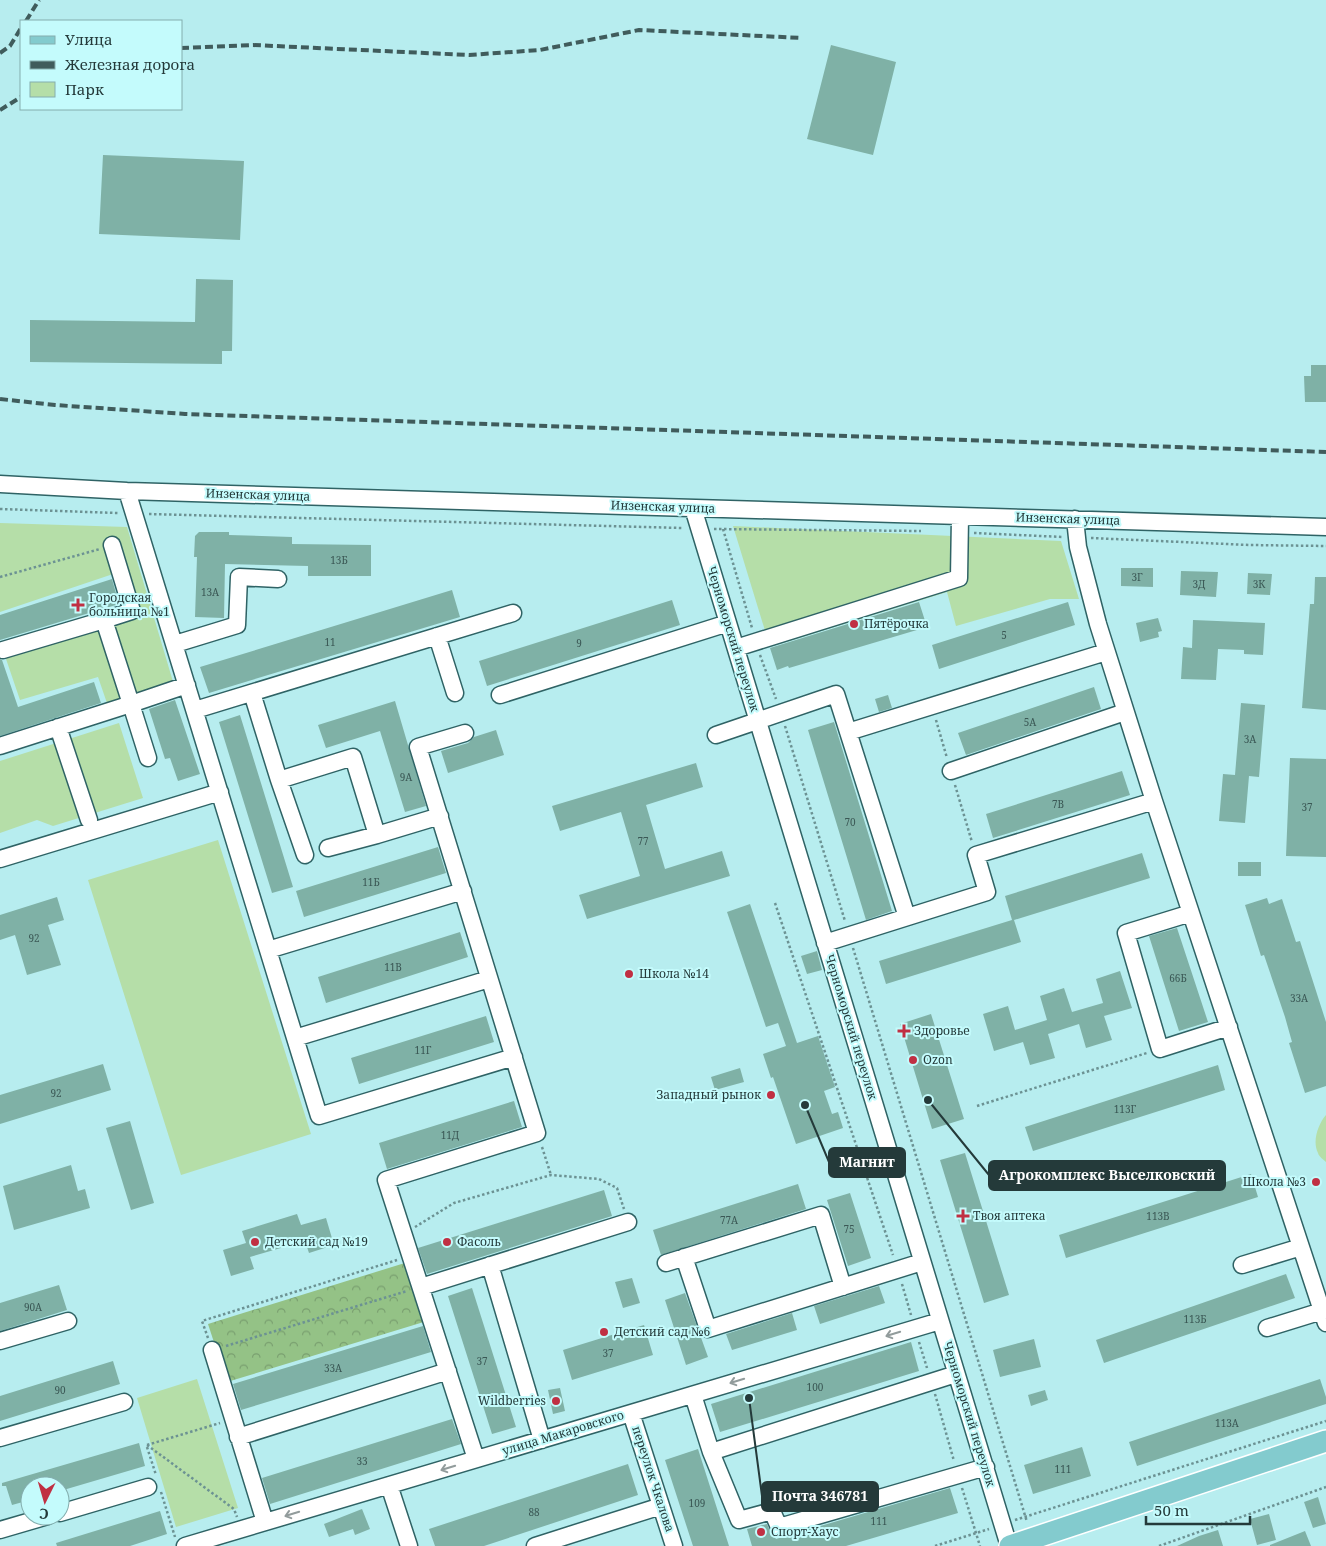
<svg xmlns="http://www.w3.org/2000/svg" width="1326" height="1546" viewBox="0 0 1326 1546" font-family="'Noto Serif',serif">
  <style>
    .green { fill: #b5dea8 }
    .forest { fill: url(#forest-crowns) }
    .building { fill: #7fb1a6 }
    .lines { fill: none; stroke-linecap: round; stroke-linejoin: round }
    .minor-casing { stroke: #2f6365; stroke-width: 19 }
    .major-casing { stroke: #fff; stroke-width: 24 }
    .path { stroke: #6c9293; stroke-width: 2.5; stroke-dasharray: 2.5 2.5; stroke-linecap: butt }
    .minor { stroke: #fff; stroke-width: 16 }
    .major { stroke: #83cbce; stroke-width: 21 }
    .rail { stroke: #405c5c; stroke-width: 4; stroke-dasharray: 8 4; stroke-linecap: butt }
    .oneway { stroke: #929c9c }
    .poi-dot { fill: #c03043; stroke: #c4fbfc; stroke-width: 2 }
    .labels { text-anchor: middle; stroke-width: 4; stroke-linejoin: round; paint-order: stroke }
    .number-label { font-size: 10px; fill: #3b5855 }
    .street-label { font-size: 12px; fill: #243a3a; stroke: #c4fbfc }
    .poi-label { font-size: 12px; fill: #243a3a; stroke: #c4fbfc; text-anchor: start }
    .leader { fill: none; stroke: #243a3a; stroke-width: 2 }
    .callout-dot { fill: #243a3a; stroke: #c4fbfc; stroke-width: 2 }
    .callout { fill: #243a3a; stroke: #243a3a; stroke-width: 2 }
    .callout-label { font-size: 14px; text-anchor: middle; font-weight: bold; fill: #fff }
  </style>
  <defs>
    <pattern id="forest-crowns" width="20" height="18" patternUnits="userSpaceOnUse" patternTransform="scale(1.25)"><rect width="20" height="18" fill="#94c286"/><path d="M2 6a3 3 0 1 1 6 0M12 15a3 3 0 1 1 6 0" fill="none" stroke="#799f6f"/></pattern>
  </defs>
  <rect width="100%" height="100%" fill="#b7edef"/>
  <!-- green -->
  <path class="green" d="M0,523l127,4 47,158 -66,21 -10,-29 -78,23 -15,-44 134,-41 -14,-45 -125,42z
    M733,526l328,15 18,58h-29l-94,27 -9,-34 -177,55z
    M119,723l24,75 -90,28 -16,-6 -37,13v-72z
    M218,840l93,294 -130,41 -93,-295z
    M1326,1115v47c-2,-2 -7,-5 -8,-9 -6,-11 0,-29 8,-38z
    M197,1379l41,129 -62,19 -39,-129z"/>
  <!-- forest -->
  <path class="forest" d="M408,1262l19,59 -200,61 -19,-58z"/>
  <!-- building -->
  <path class="building" d="M831,45l65,17 -23,93 -66,-16z
    M103,155l141,6 -4,79 -141,-6z
    M196,279l37,1 -1,71h-10v13l-192,-2v-42l165,2z
    M1311,365h15v37h-21l-1,-26h7z
    M199,532h30v3l63,2v7l79,1v31h-63v-10l-83,-2 -1,54 -29,-1 2,-60h-3l1,-21z
    M1121,568h32v19l-32,-1z
    M1181,571l37,1 -2,25 -36,-2z
    M1248,573l24,1 -2,21 -23,-1z
    M1315,577h11v133l-24,-2 8,-104h4z
    M112,579l7,25 -119,36v-25z
    M452,590l8,27 -251,76 -9,-26z
    M672,600l8,25 -193,61 -8,-25z
    M919,602l8,25 -138,41 -1,-2 -11,4 -7,-22z
    M1068,602l7,23 -136,44 -7,-24z
    M1158,618l4,13 -4,1 1,5 -19,5 -4,-19z
    M1193,620l72,3 -2,32 -19,-1v-4l-26,-1 -2,31 -35,-1 2,-32 9,1z
    M0,659l2,1 16,47 76,-25 7,21 -101,33z
    M1094,687l7,22 -135,46 -8,-22z
    M888,695l4,13 -13,4 -4,-13z
    M175,700l25,74 -22,7 -8,-23 -5,1 -16,-50z
    M395,701l31,105 -21,6 -25,-81 -54,17 -8,-23z
    M1241,703l24,2 -6,72 -10,-1 -4,47 -26,-2 4,-47 12,1z
    M240,715l53,172 -21,6 -53,-171z
    M834,722l58,189 -26,9 -58,-190z
    M496,730l8,25 -56,18 -7,-22 27,-8 6,-6z
    M1290,758l36,1v98l-40,-1z
    M696,763l7,24 -57,18 19,64 57,-18 8,25 -143,43 -8,-24 61,-19 -19,-64 -61,19 -8,-25z
    M1122,771l8,24 -137,43 -7,-24z
    M438,847l8,26 -142,44 -8,-26z
    M1142,853l8,25 -136,42 7,22 -135,42 -7,-23 133,-41 -7,-24z
    M1238,862h23v14h-23z
    M57,897l7,23 -16,5 13,40 -34,10 -12,-40 -15,5v-25z
    M1267,898l2,6 13,-5 14,43 4,-1 26,81v64l-21,7 -16,-50 3,-1 -7,-25 -21,-62 -3,1 -16,-51z
    M750,904l47,139 21,-7 17,51 -11,4 8,23 6,-2 5,16 -47,16 -23,-67 -2,1 -8,-24 23,-8 -8,-23 -12,4 -39,-115z
    M1177,928l31,94 -29,9 -30,-95z
    M460,932l8,25 -142,46 -8,-26z
    M817,951l5,19 -15,4 -6,-18z
    M1120,971l12,37 -28,8 8,24 -26,8 -7,-24 -31,10 7,24 -25,7 -7,-23 -29,9 -11,-37 25,-8 7,24 32,-10 -7,-24 24,-8 8,24 31,-9 -7,-24z
    M931,1014l33,105 -32,10 -32,-105z
    M486,1016l8,26 -135,42 -8,-26z
    M103,1064l8,26 -111,34v-29z
    M1218,1065l7,25 -192,61 -8,-24z
    M740,1068l4,14 -29,8 -4,-13z
    M514,1101l8,26 -135,42 -8,-26z
    M130,1121l24,82 -23,7 -25,-82z
    M965,1153l44,142 -25,8 -44,-143z
    M71,1165l7,26 7,-2 5,19 -76,22 -11,-44z
    M1251,1174l7,23 -192,61 -7,-23z
    M798,1184l8,25 -145,46 -8,-25z
    M604,1190l8,26 -185,58 -9,-26z
    M850,1193l21,65 -23,8 -21,-66z
    M297,1214l4,11 25,-7 8,27 -25,8 -4,-12 -55,16 4,12 -23,7 -8,-26 23,-7 -4,-12z
    M1286,1274l9,24 -191,65 -8,-23z
    M632,1278l8,25 -17,5 -8,-26z
    M59,1285l8,25 -67,21v-28z
    M879,1286l6,17 -65,21 -6,-18z
    M472,1288l44,139 -24,7 -44,-138z
    M685,1293l23,64 -22,8 -21,-65z
    M792,1313l5,17 -65,20 -6,-16z
    M644,1325l9,30 -81,25 -9,-30z
    M423,1326l8,26 -190,58 -8,-26z
    M1034,1339l7,28 -41,10 -7,-27z
    M911,1342l8,29 -199,61 -9,-28z
    M113,1361l7,23 -120,37v-25z
    M1320,1379l6,18v7l-189,62 -8,-24z
    M560,1388l5,23 -12,3 -5,-24z
    M1045,1390l3,10 -17,6 -3,-11z
    M452,1419l9,25 -191,60 -8,-26z
    M139,1443l6,23 -85,25v-5h-30v14l-18,5 -6,-19h-4v-3z
    M1082,1447l9,29 -58,18 -9,-29z
    M698,1449l31,97h-36l-28,-86z
    M628,1464l10,31 -154,51h-49l-6,-17z
    M950,1488l8,25 -112,33h-94l-5,-17 20,-5 3,7 6,8z
    M1318,1497l8,27 -13,4 -9,-26z
    M362,1509l8,20 -15,6 -2,-6 -24,8 -5,-13z
    M160,1511l7,23 -37,12h-73l-1,-3z
    M1269,1514l7,26 -19,5 -7,-26z
    M1218,1530l5,16h-46l22,-10z
    M1305,1531l6,15h-41v-1z"/>
  <g class="lines">
    <!-- minor casing -->
    <g class="minor-casing">
      <path id="minor" d="M0,484l127,7 1199,36
        M127,491l192,625 195,-59
        M693,508l316,1038
        M1075,519l3,28 20,77 56,177 172,522
        M437,636l18,57
        M175,644l62,-19 2,-48 39,2
        M736,648l223,-70 1,-61
        M3,650l101,-30
        M252,693l27,87 74,-23 24,78 63,-19
        M500,695l228,-72
        M195,710l318,-97
        M58,727l31,93
        M848,732l258,-80
        M465,733l-47,14 119,386 -151,47 90,279
        M716,735l120,-41 71,223
        M0,746l131,-42 -27,-84 28,-9 -20,-66
        M148,758l-17,-54 56,-19
        M951,771l174,-59
        M279,780l26,75
        M328,848l49,-13
        M0,859l220,-67
        M1191,913l-65,20 34,116 69,-22
        M825,943l162,-51 -11,-37 178,-54
        M268,950l195,-59
        M295,1038l194,-59
        M684,1257l24,72 214,-67
        M666,1263l155,-48 22,72
        M490,1265l52,175
        M1242,1265l59,-18
        M421,1287l207,-65
        M1267,1328l55,-17
        M0,1341l68,-20
        M212,1350l53,172
        M693,1395l18,57 28,68 33,-9 7,16 207,-60
        M631,1413l43,133
        M238,1437l210,-66
        M0,1438l124,-36
        M711,1452l245,-78
        M389,1485l20,61
        M60,1513l88,-26
        M0,1530l48,-14
        M185,1546l755,-225
        M535,1546l126,-40"/>
    </g>
    <!-- major casing -->
    <g class="major-casing">
      <path id="major" d="M1010,1546l316,-105"/>
    </g>
    <!-- path -->
    <path class="path" d="M0,509l118,4
      M149,514l534,14
      M714,529l207,2
      M723,529l29,99
      M974,533l89,4
      M1091,538l158,7 77,1
      M0,577l100,-28
      M760,655l16,44
      M936,720l11,38
      M785,726l60,195
      M955,785l17,57
      M775,903l118,352
      M853,948l174,574
      M977,1106l170,-53
      M542,1147l9,28
      M415,1227l39,-24 97,-28 48,4 18,9 7,21
      M902,1284l9,31
      M208,1338l-6,-17 195,-61
      M919,1342l8,26
      M226,1346l181,-55
      M935,1394l19,67
      M147,1445l87,64 3,8
      M147,1445l73,-22
      M147,1447l9,28
      M962,1488l18,58
      M161,1492l14,45
      M1015,1520l311,-99
      M935,1546l54,-17
      M1159,1546l167,-59"/>
    <!-- minor -->
    <use href="#minor" class="minor"/>
    <!-- major -->
    <use href="#major" class="major"/>
    <!-- rail -->
    <path class="rail" d="M26,21l13,-21
      M181,48l72,-3 216,10 71,-5 99,-20 163,8
      M0,53l10,-7 11,-18
      M0,110l21,-13
      M0,399l55,6 130,9 1141,38"/>
  </g>
  <!-- one-way arrows -->
  <defs><path id="oneway-shaft" d="M-6 0H5M1.5-3L5.5 0L1.5 3" fill="none" stroke-width="1.6" stroke-linecap="round" stroke-linejoin="round" transform="scale(1.25)"/></defs>
  <g class="oneway">
    <use href="#oneway-shaft" transform="translate(893 1334) rotate(163)"/>
    <use href="#oneway-shaft" transform="translate(737 1381) rotate(163)"/>
    <use href="#oneway-shaft" transform="translate(448 1468) rotate(163)"/>
    <use href="#oneway-shaft" transform="translate(292 1514) rotate(163)"/>
  </g>
  <!-- markers -->
  <g class="poi-dot">
    <path d="M75.5 597.5h5v5h5v5h-5v5h-5v-5h-5v-5h5z"/>
    <circle cx="854" cy="624" r="5"/>
    <circle cx="629" cy="974" r="5"/>
    <path d="M901.5 1023.5h5v5h5v5h-5v5h-5v-5h-5v-5h5z"/>
    <circle cx="913" cy="1060" r="5"/>
    <circle cx="771" cy="1095" r="5"/>
    <circle cx="1316" cy="1182" r="5"/>
    <path d="M960.5 1208.5h5v5h5v5h-5v5h-5v-5h-5v-5h5z"/>
    <circle cx="255" cy="1242" r="5"/>
    <circle cx="447" cy="1242" r="5"/>
    <circle cx="604" cy="1332" r="5"/>
    <circle cx="556" cy="1401" r="5"/>
    <circle cx="761" cy="1532" r="5"/>
  </g>
  <g class="labels">
    <!-- number labels -->
    <g class="number-label">
      <text x="339" y="564">13Б</text>
      <text x="1137" y="581">3Г</text>
      <text x="1199" y="588">3Д</text>
      <text x="1259" y="588">3К</text>
      <text x="210" y="596">13А</text>
      <text x="1004" y="639">5</text>
      <text x="330" y="646">11</text>
      <text x="579" y="647">9</text>
      <text x="1030" y="726">5А</text>
      <text x="1250" y="743">3А</text>
      <text x="406" y="781">9А</text>
      <text x="1058" y="808">7В</text>
      <text x="1307" y="811">37</text>
      <text x="850" y="826">70</text>
      <text x="643" y="845">77</text>
      <text x="371" y="886">11Б</text>
      <text x="34" y="942">92</text>
      <text x="393" y="971">11В</text>
      <text x="1178" y="982">66Б</text>
      <text x="1299" y="1002">33А</text>
      <text x="423" y="1054">11Г</text>
      <text x="56" y="1097">92</text>
      <text x="1125" y="1113">113Г</text>
      <text x="450" y="1139">11Д</text>
      <text x="1158" y="1220">113В</text>
      <text x="729" y="1224">77А</text>
      <text x="849" y="1233">75</text>
      <text x="33" y="1311">90А</text>
      <text x="1195" y="1323">113Б</text>
      <text x="608" y="1357">37</text>
      <text x="482" y="1365">37</text>
      <text x="333" y="1372">33А</text>
      <text x="815" y="1391">100</text>
      <text x="60" y="1394">90</text>
      <text x="1227" y="1427">113А</text>
      <text x="362" y="1465">33</text>
      <text x="1063" y="1473">111</text>
      <text x="697" y="1507">109</text>
      <text x="534" y="1516">88</text>
      <text x="879" y="1525">111</text>
    </g>
    <!-- street labels -->
    <g class="street-label">
      <text transform="translate(258 495) rotate(2)" y="4">Инзенская улица</text>
      <text transform="translate(663 507) rotate(2)" y="4">Инзенская улица</text>
      <text transform="translate(1068 519) rotate(2)" y="4">Инзенская улица</text>
      <text transform="translate(733 639) rotate(73)" y="4">Черноморский переулок</text>
      <text transform="translate(851 1027) rotate(73)" y="4">Черноморский переулок</text>
      <text transform="translate(969 1414) rotate(73)" y="4">Черноморский переулок</text>
      <text transform="translate(563 1433) rotate(-17)" y="4">улица Макаровского</text>
      <text transform="translate(653 1479) rotate(72)" y="4">переулок Чкалова</text>
    </g>
    <!-- poi labels -->
    <g class="poi-label">
      <text x="89" y="602">Городская<tspan x="89" dy="14">больница №1</tspan></text>
      <text x="864" y="628">Пятёрочка</text>
      <text x="639" y="978">Школа №14</text>
      <text x="914" y="1035">Здоровье</text>
      <text x="923" y="1064">Ozon</text>
      <text x="761" y="1099" text-anchor="end">Западный рынок</text>
      <text x="1306" y="1186" text-anchor="end">Школа №3</text>
      <text x="973" y="1220">Твоя аптека</text>
      <text x="265" y="1246">Детский сад №19</text>
      <text x="457" y="1246">Фасоль</text>
      <text x="614" y="1336">Детский сад №6</text>
      <text x="546" y="1405" text-anchor="end">Wildberries</text>
      <text x="771" y="1536">Спорт-Хаус</text>
    </g>
  </g>
  <!-- callouts -->
  <path class="leader" d="M805 1105L829 1162M928 1100L989 1175M749 1398L762 1496"/>
  <g class="callout-dot">
    <circle cx="805" cy="1105" r="5"/>
    <circle cx="928" cy="1100" r="5"/>
    <circle cx="749" cy="1398" r="5"/>
  </g>
  <g class="callout">
    <rect x="829" y="1148" width="76" height="29" rx="5"/>
    <rect x="989" y="1161" width="236" height="29" rx="5"/>
    <rect x="762" y="1482" width="116" height="29" rx="5"/>
  </g>
  <g class="callout-label">
    <text x="867" y="1167">Магнит</text>
    <text x="1107" y="1180">Агрокомплекс Выселковский</text>
    <text x="820" y="1501">Почта 346781</text>
  </g>
  <!-- legend -->
  <rect x="20" y="20" width="162" height="90" fill="#c4fbfc" stroke="#84aeae"/>
  <rect x="30" y="36" width="25" height="8" fill="#83cbce" stroke="#84aeae"/>
  <text x="65" y="45" font-size="15" fill="#243a3a">Улица</text>
  <rect x="30" y="61" width="25" height="8" fill="#405c5c" stroke="#84aeae"/>
  <text x="65" y="70" font-size="15" fill="#243a3a">Железная дорога</text>
  <rect x="30" y="82" width="25" height="15" fill="#b5dea8" stroke="#84aeae"/>
  <text x="65" y="95" font-size="15" fill="#243a3a">Парк</text>
  <!-- north arrow -->
  <g transform="translate(45 1501) rotate(185)"><circle r="24" fill="#c4fbfc" stroke="#84aeae"/>
  <path d="M0-4L9 19L0 12L-9 19Z" fill="#c03043"/>
  <text y="-8" font-size="14" font-weight="bold" text-anchor="middle" fill="#243a3a">С</text>
  </g>
  <!-- scale -->
  <path d="M1146 1516v8h104v-8" fill="none" stroke="#243a3a" stroke-width="2.5"/>
  <text x="1154" y="1516" font-size="15" fill="#243a3a" stroke="#c4fbfc" stroke-width="4" paint-order="stroke">50 m</text>
</svg>
